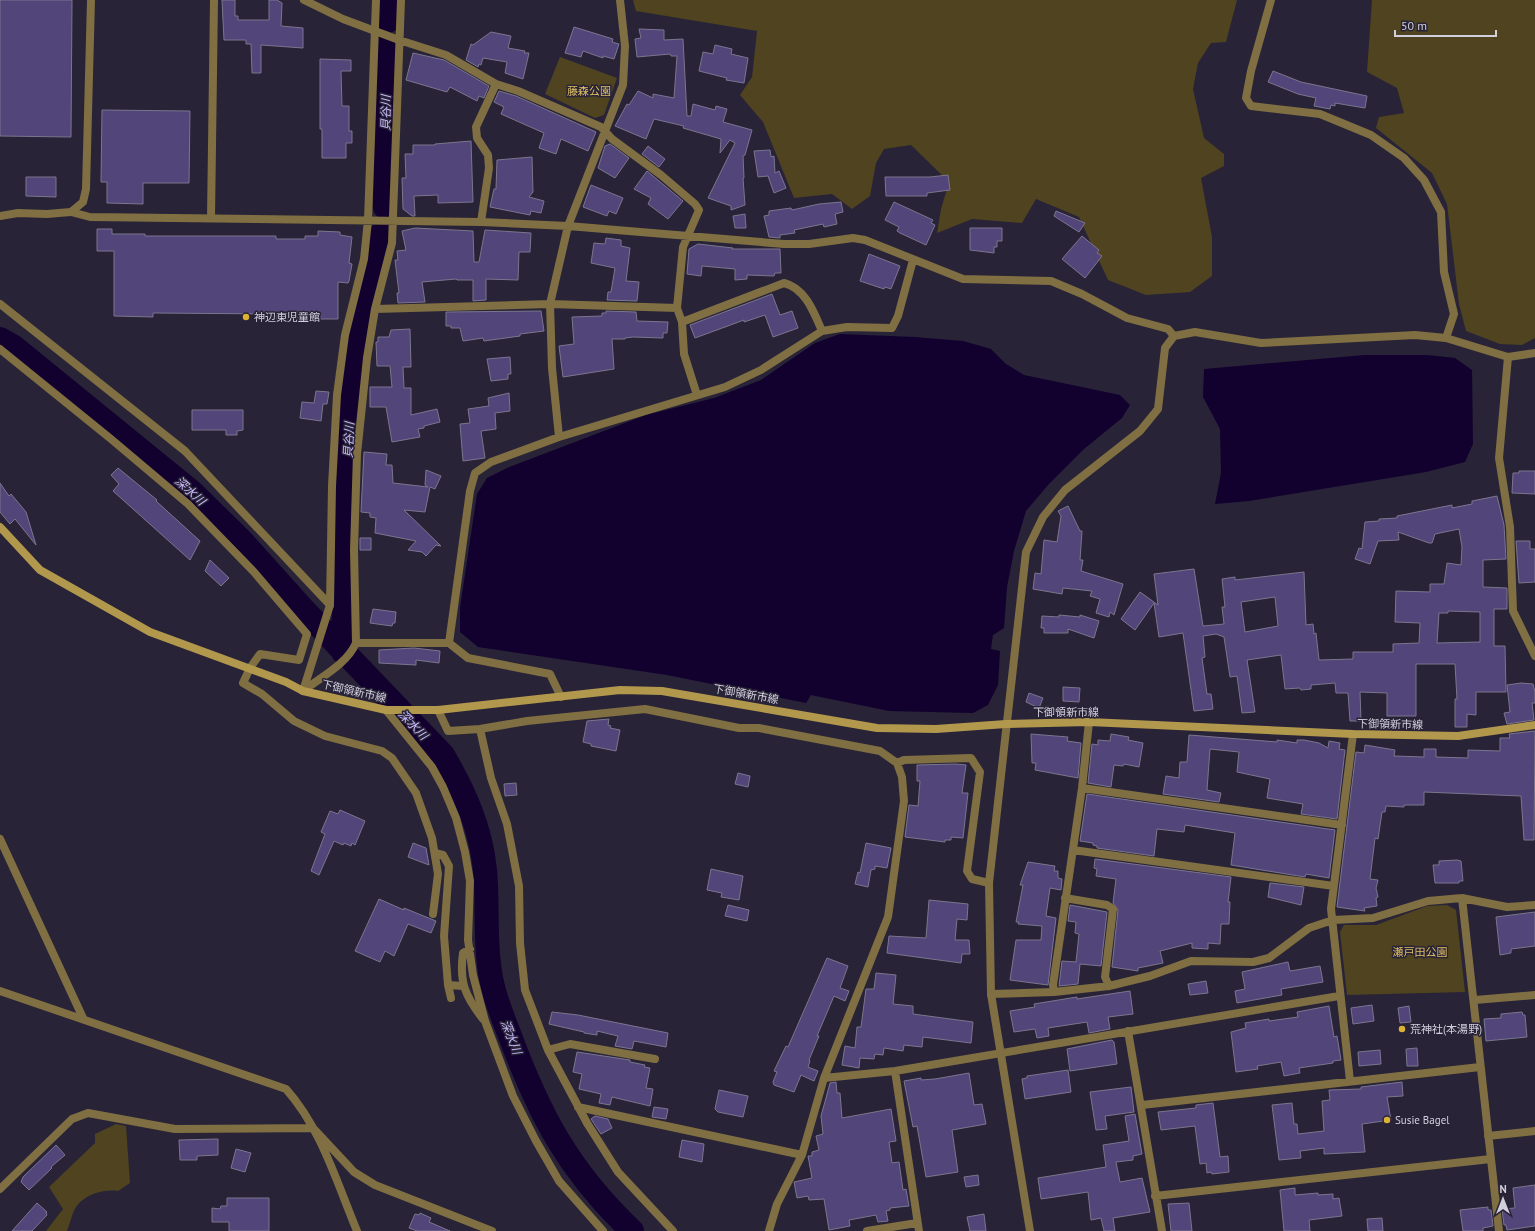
<svg xmlns="http://www.w3.org/2000/svg" width="1535" height="1231" viewBox="0 0 1535 1231" font-family="'PT Sans','Noto Sans JP',sans-serif">
  <style>
    .green { fill: #4f4320 }
    .water { fill: #12012e }
    .lines { fill: none; stroke-linecap: round; stroke-linejoin: round }
    .river { stroke: #12012e; stroke-width: 24 }
    .building { fill: #52457a; stroke: #7b768e; fill-rule: evenodd }
    .minor { stroke: #7f6f42; stroke-width: 8 }
    .tertiary { stroke: #7f6f42; stroke-width: 8 }
    .secondary { stroke: #b2984c; stroke-width: 8 }
    .poi-dot { fill: #dbb233; stroke: #282337; stroke-width: 1.5 }
    .labels { text-anchor: middle; stroke-width: 3; stroke-linejoin: round; paint-order: stroke }
    .park-label { font-size: 11px; fill: #dfbf63; stroke: #282337 }
    .poi-label { font-size: 11px; fill: #d2cfdd; stroke: #282337; text-anchor: start }
    .street-label { font-size: 11px; fill: #d2cfdd; stroke: #282337 }
    .water-label { font-size: 12px; font-style: italic; fill: #cbbcff; stroke: #282337 }
  </style>
  <rect width="100%" height="100%" fill="#282337"/>
  <!-- green -->
  <path class="green" d="M633,0h604l-11,42 -15,1 -13,20 -5,26 11,49 20,16v12l-23,12 11,59v39l-22,16 -44,3 -38,-15 -29,-63 -43,-18 -14,24 -50,-4 -35,14 4,-24 8,-27 -38,-37 -27,4 -8,14 -6,33 -18,13 -20,-15 -38,4 -31,-76 -23,-27 12,-18 5,-46 -121,-20z
    M1372,0h163v338l-13,7 -22,-1 -34,-13 -7,-27 -12,-100 -15,-31 -56,-45 3,-11 25,-4 -7,-25 -30,-16z
    M560,57l57,21 -13,37 -9,3 -50,-24z
    M1447,905l9,5 9,82 -118,3 -7,-63 4,-7h32l51,-19z
    M116,1124l10,2 4,57 -12,8c-14,-2 -33,3 -42,16 -4,6 -6,17 -9,24h-21l17,-22 -14,-22 46,-44v-9z"/>
  <!-- water -->
  <path class="water" d="M840,334l75,3 48,4 28,8 15,15 18,11 96,20 10,10 -8,13 -38,31 -36,36 -22,26 -12,40 -7,36 -3,41 -11,7 -2,14 9,2 -2,34 -10,20 -15,8 -84,-2 -78,-16 -5,8 -139,-28 -189,-28 -18,-15v-24l17,-114 10,-16 20,-10 139,-53 68,-17 47,-18 54,-37z
    M1365,355h62l28,3 17,12 1,74 -8,18 -39,10 -177,29 -34,3 6,-31 -1,-44 -17,-32 1,-28z"/>
  <g class="lines">
    <!-- river -->
    <path class="river" d="M388,21l2,-21
      M385,207l2,-163
      M0,339l14,8 178,145 50,49 61,68 140,146c21,36 38,73 42,115 3,31 0,63 4,94 2,24 12,49 21,72 30,80 59,135 122,195
      M343,652l3,-161 8,-129 29,-131"/>
  </g>
  <!-- building -->
  <path class="building" d="M0,0h72l-1,137 -71,-1z
    M222,0h13v16h3v4h31v-20h8l5,3 -1,23 22,2v20l-42,-3v28h-9l-1,-29h-5v-4h-22z
    M574,27l39,12 -1,3 7,2 -5,15 -11,-3v2l-20,-7 -2,6 -16,-4z
    M639,29l25,1v10l19,-1 4,77h4l2,-12 22,6 1,-4 11,3 -4,13 29,8 -7,25 -2,1 1,22h-1l2,27 -14,5v-4l-23,-8 27,-55 -5,-3 -10,13 1,-14 -38,-11 1,-2 -30,-7 -8,20 -31,-13 12,-22 2,1 9,-14 15,7v-4l21,4 3,-42h-6l-1,-2 -33,3 -2,-18 6,-1z
    M491,32l20,4 -3,12 17,3 -1,2h5l-6,26 -18,-6 2,-11 -24,-4 -2,7 -2,-1 -1,3 -12,-7 5,-16 2,1z
    M715,45l17,4 -1,5 17,4 -4,25 -18,-3 1,-2 -28,-7 4,-19 10,2z
    M413,53l31,7 45,26 -5,12 -5,-2 -2,5 -27,-14 -3,5 -41,-12z
    M320,59l31,1v11h-10l1,35h7v25h3v12h-6v15h-24v-29h-2z
    M1273,71l28,11 66,14 -2,12 -30,-5v3l-4,-1 -1,4 -16,-3 2,-8 -18,-4 -30,-12z
    M499,91l17,5 80,36 -8,19 -27,-12 -5,15 -17,-6 5,-15 -43,-19 3,-7 -10,-5z
    M102,110l88,1 -1,72h-46v21l-36,-1v-21h-6z
    M471,141l2,61 -35,1v-8l-24,1 1,20h-3l-9,-7 -1,-31h4l-1,-24h8v-9h22v-1z
    M610,144l19,14 -14,20 -17,-10 7,-22z
    M648,146l17,13 -6,8 -17,-13z
    M770,150l1,7 3,-1 1,17 4,-2 7,17 -12,5 -6,-17 -10,1 -4,-26z
    M532,157l1,35 -4,5 15,4 -3,12 -10,-2 -1,4 -40,-8 4,-18h2l1,-29z
    M647,171l36,30 -15,18 -20,-15 3,-6 -17,-9z
    M948,175l2,15 -23,3v3h-41l-1,-19h45z
    M26,177h30v20l-30,-1z
    M591,185l32,13 -7,16 -7,-3 -2,5 -24,-9z
    M841,202l2,10 -8,2 2,10 -13,3 -1,-3 -29,6 1,3 -15,2v3l-11,-1 -5,-21 5,-1v-4l22,-3 1,2 27,-6z
    M894,202l39,18 -2,3 4,2 -9,20 -26,-12 -3,-2 2,-4 -14,-7z
    M1056,211l29,12 -6,9 -25,-16z
    M745,214l1,14h-11l-2,-12z
    M415,228l58,3 1,31h5l6,-32 46,3 -1,19h-11l-1,28 -32,-1v21l-13,1v-21h-16l-1,-1 -34,3 3,20 -27,1 -1,-10h2l-4,-33h3l-1,-9 9,-1 -4,-19z
    M970,228h32v13h-5v6h-3v6l-24,-3z
    M97,229h15v5h33v2h131v3h29v-3h13v-5l22,1v3l12,2 -3,26 3,1 -3,17 -1,2 -10,-1v37h-62v-5l-123,-1v4l-39,-1v-65h-17z
    M1082,236l17,14 -2,3 5,3 -17,22 -23,-19z
    M606,238l15,2v6l9,2 -4,33 13,1 -2,19 -30,-1 1,-8h3l4,-24 -24,-5 3,-20 11,1z
    M698,244l35,4 -1,1h48l1,24h-6l-1,3 -27,-1v4l-12,1v-11l-33,-3 -1,10 -14,-2 2,-25z
    M869,254l31,12 -9,23 -6,-2 -1,2 -24,-8z
    M772,294l8,21 12,-4 6,17 -25,9 -8,-22 -21,7v-2l-49,18 -5,-13z
    M541,311l3,20 -24,3v2l-36,5 -1,-3 -20,3 -3,-13h-9v-2h-5v-14z
    M606,311l30,1 1,9 31,1 -1,11h-4v5l-30,-1 -8,1v1h-13l2,30 -51,8 -4,-31 15,-2 -2,-27 30,-1v-3h4z
    M410,329l1,38h-8l1,21h7v27l26,-6 3,13 -16,4v2l-6,1 2,8 -28,5 -6,-35h-16v-20h22l-2,-21h-13l-1,-24h2v-5h11l2,-7z
    M510,357l1,17h-3v5l-17,2 -4,-22z
    M316,391l13,1 -2,12h-4l-2,17 -21,-3 2,-16 12,1z
    M509,393l1,18 -15,2 1,16 -15,2 4,27 -22,3 -3,-37 10,-1 -2,-14 21,-3 -1,-8z
    M192,410h51v20l-6,1v4h-11v-5h-34z
    M364,452l23,2 -1,11h6l1,18 35,4 -3,-2 1,-15 15,6 -6,13 -5,-2 -5,25 -21,-2 37,36 -5,-1 -10,11 -4,-4 -14,-2 8,-9 -41,-8 1,-15 -6,-1v-4l-9,-1z
    M118,468l39,32 -1,1 44,40 -10,19 -77,-69 6,-7 -8,-9z
    M1519,471h16v23l-23,-1 1,-20h6z
    M0,483l9,13 2,-2 15,18 10,33 -21,-26 -5,5 -10,-12z
    M1497,496l7,29 2,34 -23,1v27l24,1v21h-13v37h11l1,46h-30v23l-9,-1v13h-12v-28h2l-2,-35h-39v52h-29v-23l-27,-1 1,29h-11l-2,-28h-12l-1,-10 -24,2v4l-10,1 -1,-2 -15,1 -4,-34 -34,5 8,52 -13,1 -5,-37 -7,1 -6,-40 -8,-3 -13,2 2,21 -3,1 5,36h4l2,15 -19,2 -11,-78 -24,4 -5,-34 -19,27 -14,-11 19,-27 18,13 -4,-31 40,-5 9,57 21,-2 -2,-17h3l-3,-28 13,-2v3l69,-8 2,53 7,-1 1,10 2,-1 3,27 34,-1v-7h40v-8l26,-1 1,-20 -25,-1 1,-31 34,1v-8h14l3,-21 14,2 1,-18 -3,-18 -24,5 -3,9h-3l-31,-11 1,8 -21,1 -8,23 -15,-5 4,-11 3,1 3,-27 14,-1v-2l18,-1v-2l55,-11v3l20,-4v-3zM1275,597l3,29 -33,6 -4,-30zM1448,611l32,1v30l-43,1 2,-30h9z
    M1068,506l12,25h2l-2,29h3l-2,11 42,13 -9,31 -4,-3 -1,5 -13,-4 4,-14 -10,-3 2,-5 -29,-3 -1,6 -29,-5 2,-16 6,1 3,-34 13,2 4,-26 -3,-5z
    M360,538h11v12h-11z
    M1516,541h14v8h5v33l-16,1z
    M210,560l19,18 -8,8 -16,-15z
    M373,609l23,3 -1,11h-2l-1,3 -22,-3z
    M1059,615l21,2v-2l19,6 -5,17 -26,-9v4h-24v-5h-3l1,-12 17,1z
    M414,648l26,3 -1,12 -23,-3v5l-37,-2v-13z
    M1521,683l12,1 2,8v11h-3l2,17 -27,4 -3,-11 6,-1 -3,-27z
    M1063,687l17,1 -1,14 -16,-1z
    M1029,693l14,5 -4,10 -13,-6z
    M609,719l-1,6 3,1 -1,2 10,2 -4,21 -25,-5v-2l-8,-2 4,-21z
    M1535,731l-1,109h-10l-3,-44 -97,-4v13h-20v2l-18,-1 -1,6h-3l-4,27 -3,-1 -5,41 8,1 -2,8 2,9 -2,1 1,8 -13,2 1,3 -28,-4 19,-155 8,1 1,-8 30,5 -1,6 30,1v-8h12v8l32,1v-8l32,1v-13h10l-1,-4z
    M1031,734l37,3 -1,4 14,2 -3,35 -43,-8 1,-7h-4z
    M1111,734l18,3 -1,3 15,3 -4,24 -15,-3 -1,2 -9,-1 -3,22 -23,-4 4,-39 6,1v-5l12,1z
    M1189,735l88,7v-2l20,3v-3h7l15,3 9,5 1,-7 11,2 -1,6 6,1 -8,69 -36,-5 2,-10 -36,-6 3,-19 -33,-7 2,-20 -29,-3 -3,41 14,3 -2,9 -56,-8 3,-18 13,2 1,-16h7z
    M956,764l10,1 -4,28h6l-5,45 -12,-1v3h-6v2l-40,-5 4,-32 9,1 2,-25h-3v-16z
    M738,773l12,3 -2,11 -13,-3z
    M516,783l1,12 -12,1 -1,-12z
    M1087,794l248,36 -6,48 -23,-4 -1,3 -74,-12 4,-32 -50,-8 -1,7 -27,-3 -3,27 -57,-8v-2l-4,-1v-2l-13,-2z
    M340,810l25,11 -10,24 -3,-2 -1,3 -7,-3 -1,2 -9,-4 -15,34 -8,-4 14,-37 -4,-2 9,-21 8,3z
    M413,843l13,5 3,17 -21,-8z
    M866,843l25,5 -4,20 -12,-2v3l-4,1 -3,17 -13,-3 3,-12 2,1z
    M1095,859l136,18 -3,25h2l-1,22h-8l-1,20 -12,-1v6l-16,-1v-5l-32,8 3,12 -25,5v3l-26,-4 6,-57 -5,-7 3,-24 -20,-3 1,-7 -3,-1z
    M1457,860l4,1 2,20h-4v2h-24l-2,-18h6v-4z
    M1028,862l27,4 -1,5h4v7l4,1 -1,11 -11,-2 -4,28 10,2 -8,67 -38,-5 6,-40h25l1,-14 -24,-2 1,-2h-3l7,-37h-3z
    M711,869l32,7 -4,24 -18,-3 1,-4 -15,-3z
    M1270,883l34,4 -3,18 -33,-8z
    M379,899l25,11v-2l32,13 -5,12 -23,-9 -14,32 -9,-5 -5,11 -25,-11z
    M929,900l39,4 -1,16 -10,-1 -2,21h14l1,14h-8l-1,9 -74,-10 2,-17 37,2z
    M728,905l21,5 -2,11 -22,-5z
    M1070,905l37,7 -6,54 -21,-2 -2,20 -19,2 3,-25 14,1 3,-28 -4,-1 1,-11 -8,-1z
    M1535,912v34l-24,3v4l-11,2 -4,-38z
    M827,958l21,8 -8,22 9,3 -4,10 -11,-5 -17,40h2l-10,24 1,1 -2,6 10,4 -4,10 -13,-6 -7,17 -20,-7 -1,-3 4,-10 -3,-1 12,-25 2,1z
    M1288,962l2,9 30,-5 3,16 -42,7 1,6 -45,8 -2,-12 10,-2 -3,-17z
    M876,973l20,2 -3,29 20,2v8l60,8 -2,21 -48,-6 -1,10 -18,-2 -1,6 -19,-3 -1,7 -8,-1 -1,5 -14,-1 -1,10 -17,-3 3,-19 10,2 2,-21h4l5,-38h8z
    M1206,981l2,12 -18,2 -2,-11z
    M1130,991l3,23 -25,3 2,12 -21,4 -2,-11 -39,6 1,8 -12,2 -2,-9 -21,3 -4,-21 25,-4 -1,-3 43,-7v2z
    M1372,1005l2,16 -21,3 -2,-16z
    M1329,1006l5,31 3,-1 4,24 -8,1v2l-34,5 1,5 -16,3 -3,-14 -24,4 1,3 -22,3 -5,-40 15,-4 -1,-5 24,-4v2l29,-4 -1,-5z
    M1409,1006l2,16 -11,1 -2,-15z
    M552,1012l26,3 90,18 -2,14 -32,-6 -2,8 -17,-3 3,-10 -21,-5v4l-13,-2v-1l-35,-8z
    M1522,1012l1,3h2l2,22 -41,4 -2,-22 17,-1v-4z
    M1112,1040l2,2 3,22 -47,7 -3,-22z
    M1417,1048l1,18h-11l-1,-17z
    M1380,1050l1,14 -22,2 -1,-14z
    M577,1052l53,8v2l15,3 -1,2 6,1 -4,20 7,1 -3,17 -38,-9 -2,8 -11,-2 2,-9 -22,-5 3,-15 -9,-2z
    M1068,1070l3,22 -46,7 -3,-20 5,-1v-2z
    M969,1073l5,32 8,-1 4,20 -34,6 6,42 -32,5 -9,-51 -4,1 -9,-46 17,-3v2l14,-1z
    M836,1082l1,11h3l2,25 49,-9 5,32 -7,1 3,21 7,-1 4,28 3,-1 3,17 -19,2v2l-4,1 2,10 -10,1 -2,-7 -27,5 1,6 -21,4 -5,-31 -15,1 -1,-4 -11,2 -3,-16 18,-4 -4,-22h4v-4l7,-2 -3,-14 7,-2 -2,-18 5,-18 4,-15z
    M1402,1082l1,14 -16,1 4,23 -29,4 3,28 -41,2v-6l-24,3 1,7 -22,2 -7,-55 20,-2 2,21h3l1,10 26,-3 -2,-30 8,-1 -1,-10 32,-1v-2z
    M1131,1087l3,25 -29,4 2,13 -11,1 -6,-38z
    M719,1090l29,6 -5,21 -25,-5 -3,-3z
    M1213,1103l7,54 8,-1 1,16 -17,2 -1,-2 -4,1 -1,-10 -6,1 -5,-38 -34,4 -3,-18 38,-4v-3z
    M654,1107l14,2 -2,10 -14,-2z
    M1135,1114l7,40 -9,2v4l-17,2 4,20 22,-4 8,34 -37,6 2,13h-11l-3,-13 -10,2 -3,-28 -47,7 -3,-21 68,-11 -3,-22 26,-4 -4,-25z
    M595,1116l13,3 4,9 -11,6 -10,-15z
    M218,1139v16l-21,1v4h-17l-1,-20z
    M682,1140l22,4 -2,18 -23,-5z
    M56,1145l9,10 -14,12 1,1 -23,22 -8,-8 2,-5z
    M236,1149l15,4 -6,19 -14,-4z
    M978,1175l1,10 -13,2 -2,-10z
    M1535,1185v41l-28,4 -1,-5h-2l-2,-16 13,-1 -2,-20z
    M1295,1188v7l23,-2v2l15,-1v5l6,-1 3,18 -33,4 1,11h-26l-4,-41z
    M227,1198h42v33h-40v-9h-17v-14l8,1 1,-3h6z
    M37,1203l10,9 -1,1 1,2 -15,16h-20z
    M1189,1203l3,28h-21l-3,-27z
    M1488,1207v3h3l2,16 -10,2v3h-20l-3,-21z
    M420,1213l11,5 -2,4 21,9h-33l-8,-3 6,-14 4,1z
    M984,1214l2,17h-16l-3,-14z
    M1382,1218l1,13h-15l-1,-12z"/>
  <g class="lines">
    <!-- minor -->
    <path class="minor" d="M1271,0l-20,71 -5,27 5,8 69,8 51,21 33,23 20,22 17,32 3,60 10,42 -8,24
      M399,40l47,15 50,29 22,7 83,36 11,12 49,36 34,29 4,6 -16,37 -6,61
      M71,212l19,5 391,5 87,4 216,18h25l44,-6 12,2 98,39 88,2 31,13 45,24 41,11 6,7
      M211,218l3,-218
      M481,222l8,-54 -1,-13 -11,-17 -1,-11 20,-43
      M375,309l175,-5 127,4 5,14 2,32 13,41
      M682,322l102,-39c21,5 30,29 38,48
      M0,349l111,90 77,65 66,68 53,62 -8,26 -39,-6 -10,14 -7,15 19,11 32,27 31,15 57,15 10,7 24,35 16,45 6,36 -5,40
      M1508,357l-9,101 11,69 3,84 22,45
      M559,437l-7,-69 -2,-64 18,-78 55,-141 2,-39 -5,-46
      M330,605l2,-119 5,-91 8,-60 19,-76 4,-39 8,-220
      M356,643h93l19,15 82,16 11,23
      M449,643l21,-152 5,-18 16,-11 68,-25 166,-50 36,-17 61,-39 25,-4 45,1 6,-12 15,-56
      M303,691c18,-14 44,-27 53,-48l-2,-93 3,-96 10,-96 8,-49 17,-66 9,-243
      M386,710l46,57 11,20 13,31 9,34 5,29 -2,59 5,35 12,46 28,75 23,45 23,40 44,50
      M438,710l10,21 32,-2 47,-8 118,-12 94,19h20l121,23 17,12 5,14 2,24 -16,116 -64,161
      M480,729l11,49 16,46 12,62 1,57 5,47 23,60 39,73 31,49 55,59
      M897,763l7,-3 67,-2 9,14 -13,99 5,8 17,4
      M1082,788l260,37
      M0,839l83,179
      M1073,850l261,36
      M435,853l8,2 6,11 -5,70 4,49 15,1
      M1065,898l42,7 6,4 -8,68 4,9
      M1462,898l29,261
      M470,949l-7,4c-4,29 2,43 20,66
      M448,985l3,13
      M0,991l286,98c35,39 51,94 71,142
      M1054,992l-1,-7 29,-197 7,-66
      M991,994l63,-2 55,-6 41,-10 41,-15 62,1 16,-4 40,-30 24,-8 40,-2 55,-17 34,-3 45,9 28,-2
      M1475,1000l60,-5
      M1128,1031l34,200
      M548,1050l22,-6 85,15
      M895,1071l24,160
      M1350,1081l-19,-172 22,-175
      M1142,1105l338,-38
      M578,1107l224,48
      M1488,1136l47,-5
      M0,1189l72,-70 16,-6 87,16 138,-1 41,44 21,13 117,46
      M1155,1196l336,-37 8,72
      M769,1231l8,-27 25,-49 22,-77 71,-7 444,-75
      M867,1231l50,-8"/>
    <!-- tertiary -->
    <path class="tertiary" d="M304,0l39,19 56,21
      M0,216l18,-3 29,1 24,-2 12,-10 3,-13 5,-189
      M0,304l185,147 145,154 -27,86
      M1030,1231l-39,-237 -2,-111 37,-331 17,-35 22,-27 75,-59 18,-22 7,-61 9,-12 21,-4 66,11 154,-8 31,3 62,19 27,-4"/>
    <!-- secondary -->
    <path class="secondary" d="M0,527l40,43 110,62 136,50 17,9 83,19h52l182,-20 42,1 215,37 59,1 70,-5 83,-2 264,12 105,2 77,-11"/>
  </g>
  <!-- markers -->
  <g class="poi-dot">
    <circle cx="246" cy="317" r="4"/>
    <circle cx="1402" cy="1029" r="4"/>
    <circle cx="1387" cy="1120" r="4"/>
  </g>
  <g class="labels">
    <!-- park labels -->
    <g class="park-label">
      <text x="589" y="95">藤森公園</text>
      <text x="1420" y="956">瀬戸田公園</text>
    </g>
    <!-- poi labels -->
    <g class="poi-label">
      <text x="254" y="321">神辺東児童館</text>
      <text x="1410" y="1033">荒神社(本湯野)</text>
      <text x="1395" y="1124">Susie Bagel</text>
    </g>
    <!-- street labels -->
    <g class="street-label">
      <text transform="translate(354 691) rotate(13)" y="4">下御領新市線</text>
      <text transform="translate(746 694) rotate(10)" y="4">下御領新市線</text>
      <text x="1066" y="716">下御領新市線</text>
      <text transform="translate(1390 724) rotate(1)" y="4">下御領新市線</text>
    </g>
    <!-- water labels -->
    <g class="water-label">
      <text transform="translate(386 113) rotate(-89)" y="4">貝谷川</text>
      <text transform="translate(349 440) rotate(-87)" y="4">貝谷川</text>
      <text transform="translate(190 491) rotate(42)" y="4">深水川</text>
      <text transform="translate(413 725) rotate(46)" y="4">深水川</text>
      <text transform="translate(511 1037) rotate(69)" y="4">深水川</text>
    </g>
  </g>
  <!-- north arrow -->
  <g transform="translate(1503 1199)" stroke="#282337" stroke-width="3" paint-order="stroke">
  <path d="M0-3L7 15L0 10L-7 15Z" fill="#d2cfdd"/>
  <text y="-6" font-size="11" font-weight="bold" text-anchor="middle" fill="#d2cfdd">N</text>
  </g>
  <!-- scale -->
  <path d="M1395 30v6h101v-6" fill="none" stroke="#d2cfdd" stroke-width="2"/>
  <text x="1401" y="30" font-size="12" fill="#d2cfdd" stroke="#282337" stroke-width="3" paint-order="stroke">50 m</text>
</svg>
